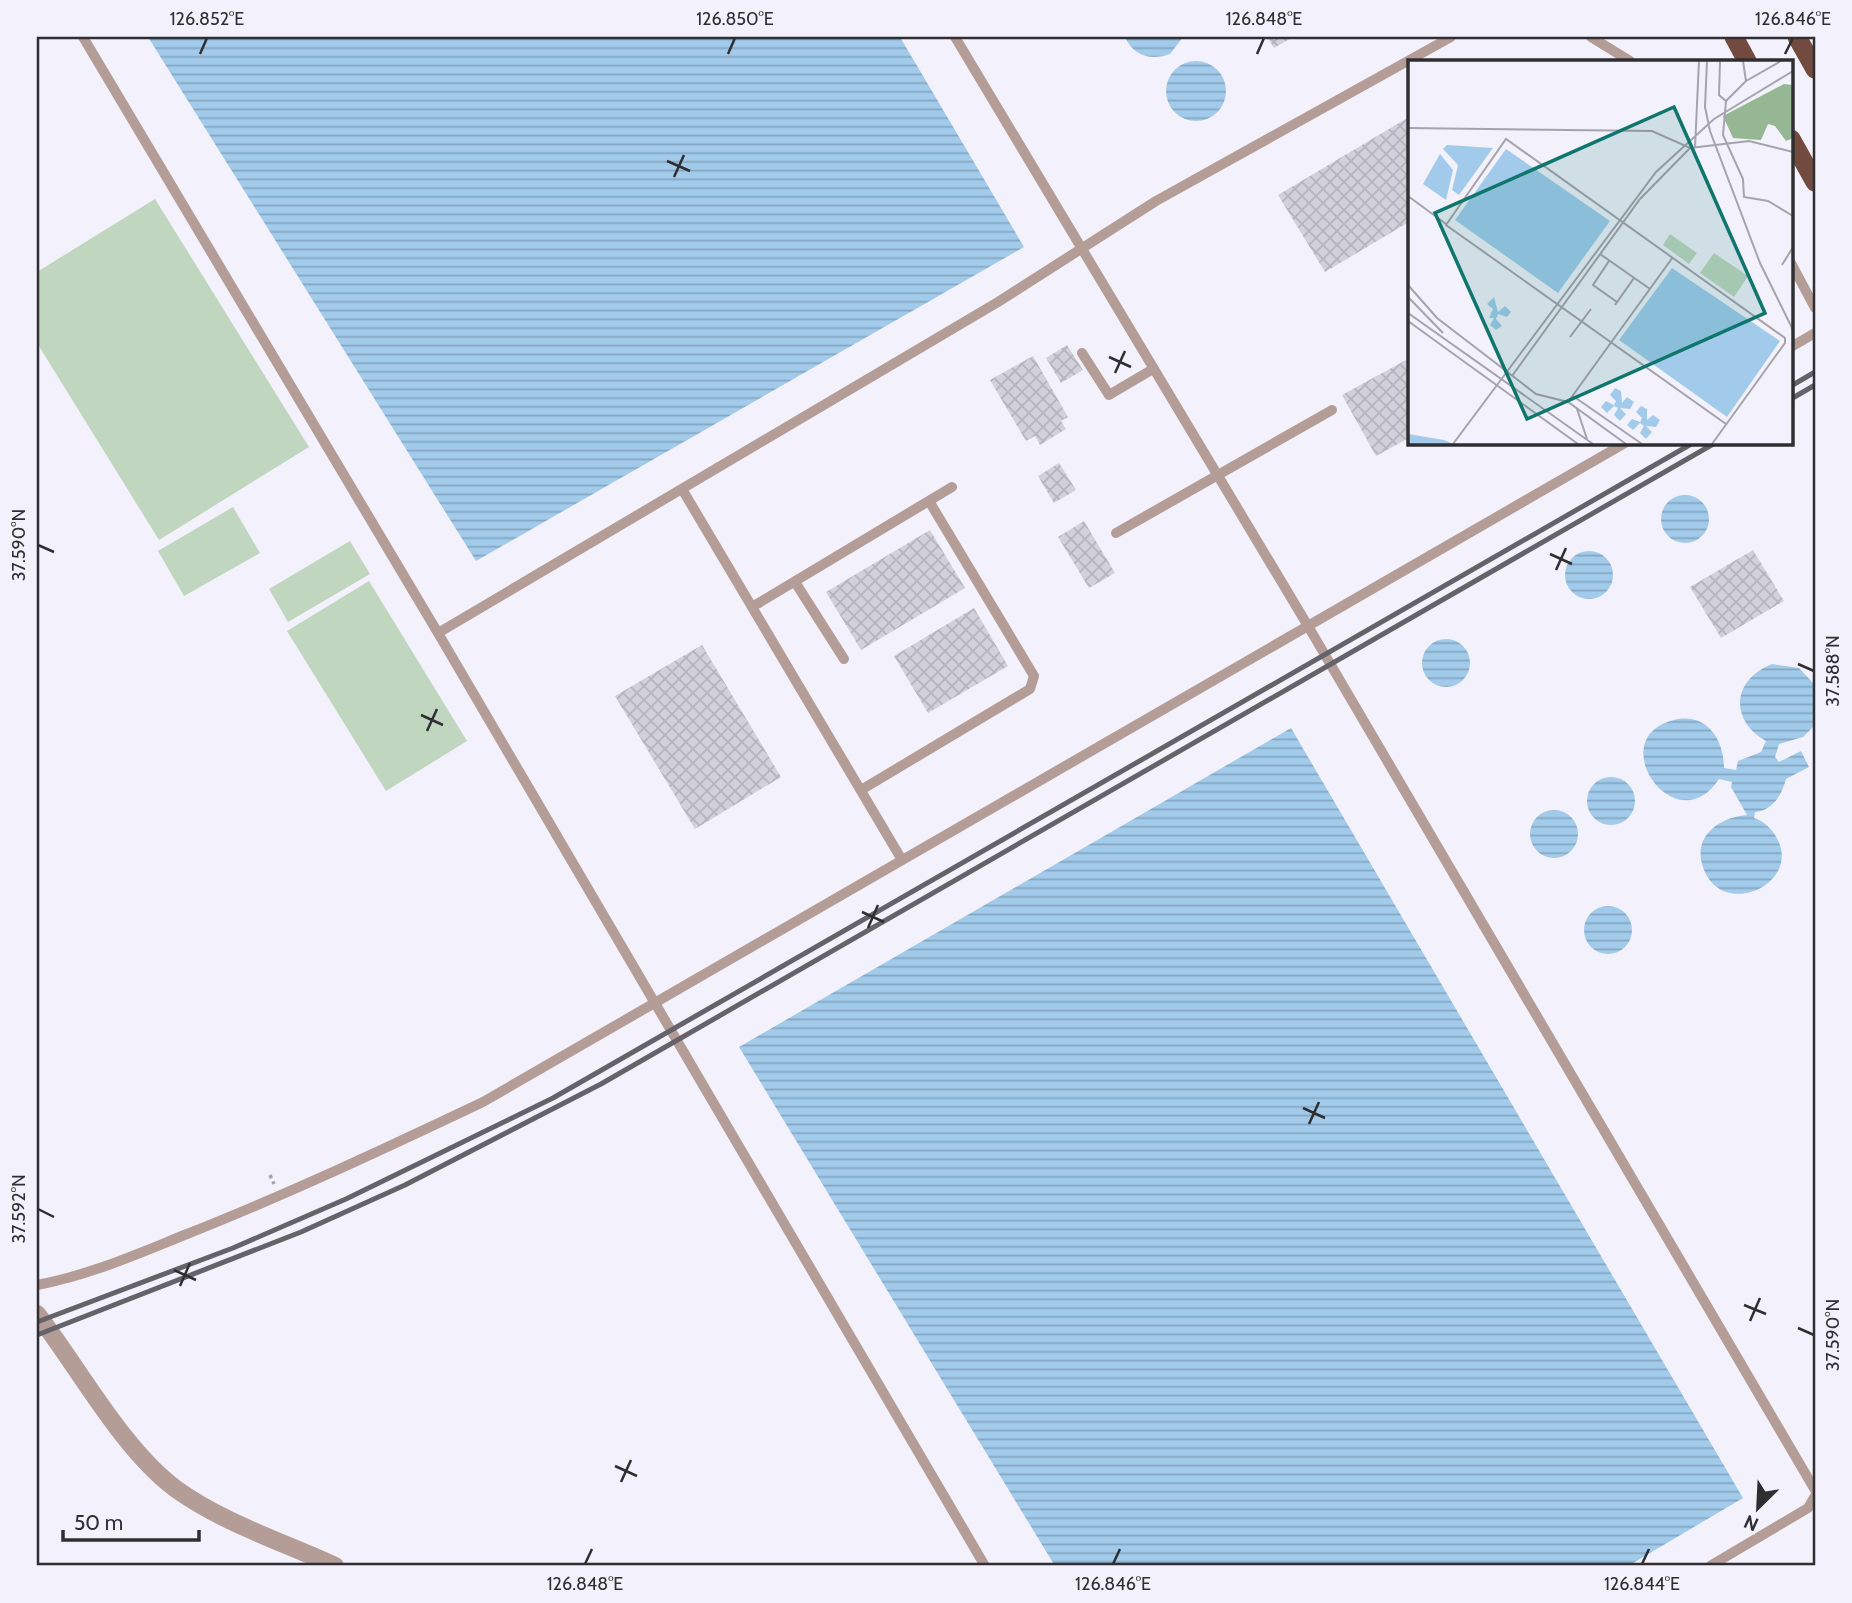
<svg xmlns="http://www.w3.org/2000/svg" width="1852" height="1603" viewBox="0 0 1852 1603" font-family="Cabin,sans-serif">
  <style>
    .green { fill: #c0d6bf }
    .water { fill: url(#water-rules) }
    .building { fill: url(#building-cross-hatch) }
    .lines { fill: none; stroke-linecap: round; stroke-linejoin: round }
    .path { stroke: #a4a2aa; stroke-width: 3.5; stroke-dasharray: 3.5 3.5; stroke-linecap: butt }
    .service { stroke: #b49d97; stroke-width: 10 }
    .minor { stroke: #b49d97; stroke-width: 18 }
    .trunk { stroke: #724a3f; stroke-width: 19 }
    .rail { stroke: #646369; stroke-width: 5 }
    .ticks { fill: none; stroke: #2f2f33; stroke-width: 2.5 }
    .inset-road { fill: none; stroke: #a5a3ab; stroke-width: 2 }
    .view { fill: #0f766e; fill-opacity: 0.15; stroke: #0f766e; stroke-width: 3.5 }
    .inset-edge { fill: none; stroke: #2f2f33; stroke-width: 3.5 }
    .neatline { fill: none; stroke: #2f2f33; stroke-width: 2.5 }
    .ticks-label { font-size: 18px; text-anchor: middle; fill: #2f2f33 }
  </style>
  <defs>
    <pattern id="water-rules" width="6" height="5" patternUnits="userSpaceOnUse" patternTransform="scale(1.75)"><rect width="6" height="5" fill="#a2cbeb"/><path d="M0 2.5h6" fill="none" stroke="#84a5bf"/></pattern>
    <pattern id="building-cross-hatch" width="8" height="8" patternUnits="userSpaceOnUse" patternTransform="scale(1.75)"><rect width="8" height="8" fill="#d2d1db"/><path d="M0 0l8 8M0 8l8-8" fill="none" stroke="#b5b4bc"/></pattern>
  </defs>
  <rect width="100%" height="100%" fill="#f3f1fb"/>
  <!-- green -->
  <path class="green" d="M155,199l154,248 -150,93 -122,-197v-71z
    M233,507l27,46 -76,43 -26,-45z
    M350,541l20,33 -82,48 -19,-33z
    M369,581l98,160 -81,50 -99,-160z"/>
  <!-- water -->
  <path class="water" d="M148,37h752l124,210 -548,314z
    M1125,37h58l-13,17c-19,7 -37,2 -45,-17z
    M1166 91a30 30 0 1 1 60 0a30 30 0 1 1-60 0Z
    M1661 519a24 24 0 1 1 48 0a24 24 0 1 1-48 0Z
    M1565 575a24 24 0 1 1 48 0a24 24 0 1 1-48 0Z
    M1422 663a24 24 0 1 1 48 0a24 24 0 1 1-48 0Z
    M1772,664l27,4 16,17 -2,42 -10,10 -24,7 -4,13 4,5 22,-11 8,16 -23,12c-4,15 -13,32 -31,33l-1,6c9,3 16,9 21,17 31,48 -54,87 -72,32 -11,-31 17,-50 44,-52l-16,-28 1,-5 -13,-3c-43,66 -118,-41 -45,-59 33,-8 50,20 50,48l12,2 2,-9 23,-9 5,-11c-37,-21 -34,-61 6,-77z
    M1291,728l452,770 -115,68h-573l-316,-519z
    M1587 801a24 24 0 1 1 48 0a24 24 0 1 1-48 0Z
    M1530 834a24 24 0 1 1 48 0a24 24 0 1 1-48 0Z
    M1584 930a24 24 0 1 1 48 0a24 24 0 1 1-48 0Z"/>
  <!-- building -->
  <path class="building" d="M1267,37h26l-19,11z
    M1409,117v105l-84,50 -47,-77z
    M1067,345l16,25 -22,13 -15,-25z
    M1033,356l35,61 -7,4 5,8 -26,16 -5,-9 -9,5 -36,-61z
    M1406,360l3,7v71l-33,18 -34,-61z
    M1059,463l17,27 -22,13 -16,-27z
    M1084,521l31,52 -26,15 -31,-51z
    M930,530l35,58 -104,62 -35,-58z
    M1753,550l31,51 -63,37 -31,-51z
    M974,608l34,58 -80,47 -34,-57z
    M702,645l79,132 -86,52 -80,-133z"/>
  <g class="lines">
    <!-- path -->
    <path class="path" d="M270,1175l4,9"/>
    <!-- service -->
    <path class="service" d="M83,37l355,596 547,933
      M955,37l353,589 507,864
      M1591,37l39,24
      M1791,263l24,45
      M1791,347l24,-14
      M1082,353l27,42 44,-26
      M682,489l220,371
      M1116,533l216,-123
      M795,582l49,77
      M752,607l200,-120
      M438,633l560,-331 158,-101 295,-164
      M861,790l169,-101 4,-13 -105,-175
      M37,1285c53,-10 100,-31 150,-51 101,-40 199,-86 296,-132l1142,-659
      M1710,1566l98,-58 7,-12"/>
    <!-- minor -->
    <path class="minor" d="M37,1314c42,54 85,135 139,175 47,34 107,53 159,77"/>
    <!-- trunk -->
    <path class="trunk" d="M1734,37l13,24
      M1797,37l18,32
      M1791,139l24,43"/>
    <!-- rail -->
    <path class="rail" d="M1791,386l24,-14
      M1791,399l24,-14
      M37,1322l196,-74 113,-49 207,-101 1140,-655
      M37,1335l264,-103 104,-47 196,-101 1114,-641"/>
  </g>
  <!-- ticks -->
  <path class="ticks" d="M200,54l7,-16M728,54l7,-16M1257,54l7,-16M1785,54l8,-16M667,161l23,10M674,177l10,-22M1109,357l22,10M1115,373l10,-22M38,545l16,7M1550,554l22,10M1556,570l10,-22M1798,664l16,7M421,715l22,10M427,731l10,-22M862,912l22,10M868,928l10,-23M1303,1108l22,10M1309,1124l10,-22M38,1209l16,8M174,1270l22,10M180,1286l10,-23M1744,1305l22,9M1750,1321l10,-23M1798,1328l16,7M615,1466l22,10M621,1482l10,-22M585,1564l7,-15M1113,1564l7,-15M1642,1564l7,-15"/>
  <!-- overview -->
  <g transform="translate(1408 60)">
    <rect width="385" height="385" fill="#f3f1fb"/>
    <path d="M376,24l9,1v53l-7,3 -11,-15 -7,-2 -7,16 -28,-2 -10,-22z" fill="#95b793"/>
    <path d="M262,174l27,19 -8,11 -26,-19zM306,193l34,23 -14,21 -34,-24z" fill="#c0d6bf"/>
    <path d="M39,85l46,3 -34,47 -7,-5 6,-25 -15,-16zM98,89l104,72 -52,72 -103,-73zM32,94l13,16 -7,30 -23,-16zM264,208l108,73 -53,76 -108,-77zM86,237l4,15 7,-6 6,6 -4,5 -9,-3 -2,5 6,7 -6,4 -6,-5 4,-7h-5l4,-9 -6,-5zM207,328l6,3 1,12 5,-6 7,5 -4,7 -10,-1 6,6 -6,7 -6,-6 4,-7 -4,-2 -7,7 -6,-6 5,-6 8,4 2,-4 -6,-6zM233,346l6,3v11l6,-5 7,5 -4,7 -10,-1 6,6 -6,7 -6,-6 4,-7 -4,-3 -7,7 -6,-5 5,-6 8,3 2,-4 -6,-6zM0,374l36,6 9,4h-45z" fill="#a2cbeb"/>
    <path class="inset-road" d="M299,1l-2,46 5,24 50,132 33,67M312,1l-1,34 7,6M335,1l3,20 35,-20M338,21l-20,20 -3,34 20,44 1,18 24,4 25,15M0,68l244,3 38,17 59,-7 44,11M287,88l4,-87M0,136l38,28M192,194l50,35M201,201l-16,24 24,17M374,205l11,-18M0,225l29,33 99,76 32,8 58,42M0,237l35,36M207,245l19,-27M0,253l185,131M0,261l170,123M162,277l21,-28M104,316l128,-177 50,-51M165,336l69,48M160,342l105,-145M169,349l10,30M45,384l203,-272 58,-53 79,-48M304,384l73,-101v-5l-279,-199 -60,86 280,199"/>
    <path class="view" d="M266,47l91,206 -238,106 -92,-206z"/>
    <rect width="385" height="385" class="inset-edge"/>
  </g>
  <!-- border -->
  <rect width="1852" height="1603" fill="none" stroke="#f3f1fb" stroke-width="77"/>
  <!-- north arrow -->
  <g transform="translate(1758 1508) rotate(204)" stroke="#f3f1fb" stroke-width="5" paint-order="stroke">
  <path d="M0-5L12 26L0 18L-12 26Z" fill="#2f2f33"/>
  <text y="-10" font-size="19" font-weight="bold" text-anchor="middle" fill="#2f2f33">N</text>
  </g>
  <!-- scale -->
  <path d="M63 1530v10h136v-10" fill="none" stroke="#2f2f33" stroke-width="3.5"/>
  <text x="74" y="1530" font-size="21" fill="#2f2f33" stroke="#f3f1fb" stroke-width="5" paint-order="stroke">50 m</text>
  <rect x="38" y="38" width="1776" height="1526" class="neatline"/>
  <g class="ticks-label">
    <text x="207" y="25">126.852°E</text>
    <text x="735" y="25">126.850°E</text>
    <text x="1264" y="25">126.848°E</text>
    <text x="1793" y="25">126.846°E</text>
    <text transform="translate(19 545) rotate(-90)" y="6">37.590°N</text>
    <text transform="translate(1833 671) rotate(-90)" y="6">37.588°N</text>
    <text transform="translate(19 1209) rotate(-90)" y="6">37.592°N</text>
    <text transform="translate(1833 1335) rotate(-90)" y="6">37.590°N</text>
    <text x="585" y="1590">126.848°E</text>
    <text x="1113" y="1590">126.846°E</text>
    <text x="1642" y="1590">126.844°E</text>
  </g>
</svg>
